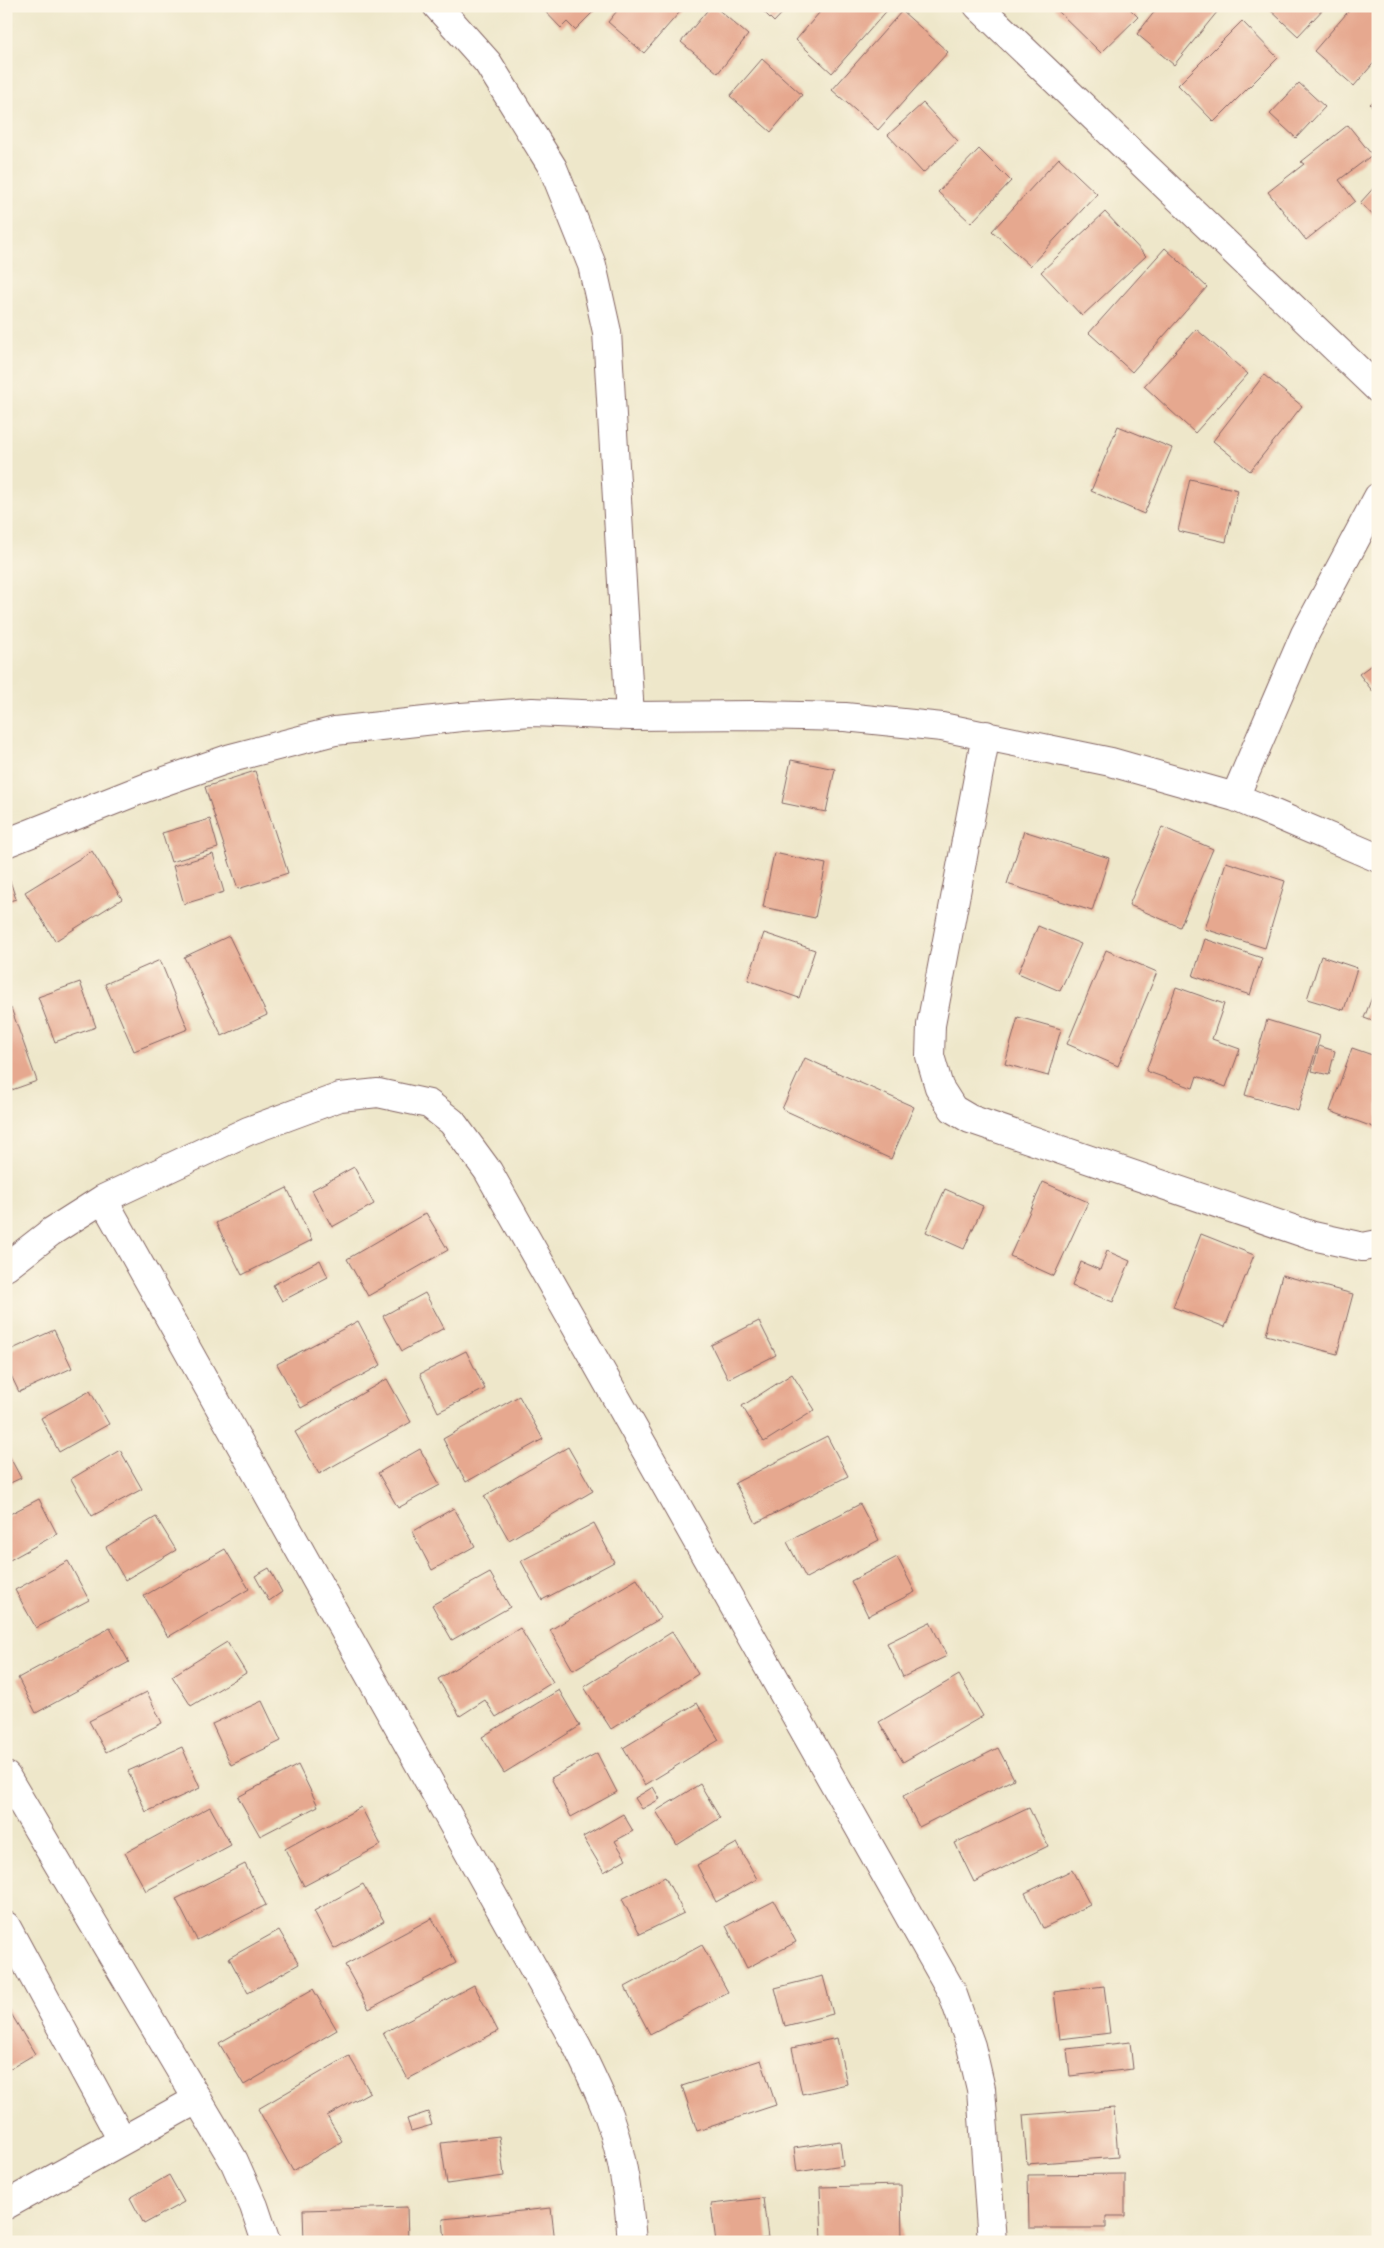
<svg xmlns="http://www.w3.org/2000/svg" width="1384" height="2248" viewBox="0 0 1384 2248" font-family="'Patrick Hand',sans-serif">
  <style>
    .building { fill: #e6a88f }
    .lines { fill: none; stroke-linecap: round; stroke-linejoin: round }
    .minor-casing { stroke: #836563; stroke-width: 30 }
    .minor { stroke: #fff; stroke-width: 28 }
  </style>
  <rect width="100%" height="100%" fill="#fcf5e5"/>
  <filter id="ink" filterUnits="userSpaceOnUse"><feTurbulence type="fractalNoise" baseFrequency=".02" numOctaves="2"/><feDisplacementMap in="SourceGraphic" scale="10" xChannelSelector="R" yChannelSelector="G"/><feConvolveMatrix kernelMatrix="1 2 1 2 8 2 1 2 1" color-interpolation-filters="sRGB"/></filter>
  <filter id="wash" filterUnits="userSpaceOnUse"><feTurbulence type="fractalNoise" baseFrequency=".0096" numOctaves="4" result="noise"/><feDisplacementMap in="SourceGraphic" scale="20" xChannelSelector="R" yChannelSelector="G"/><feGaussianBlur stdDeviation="1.12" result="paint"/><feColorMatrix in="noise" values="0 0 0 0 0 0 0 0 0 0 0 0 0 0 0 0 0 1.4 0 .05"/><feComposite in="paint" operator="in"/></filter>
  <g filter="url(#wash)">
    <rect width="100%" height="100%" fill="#eee7ca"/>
    <g id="blocks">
      <!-- building -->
      <path class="building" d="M540,6h59l-24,24 -8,-8 -6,6z
        M621,6h64l-41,47 -36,-31z
        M711,6h3l34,29 -30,38 -37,-31z
        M758,6h31l-15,16z
        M825,6h66l-59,67 -36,-33z
        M1057,6h70l11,11 -37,36 -46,-45z
        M1159,6h63l-48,59 -37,-31z
        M1266,6h60l-28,30z
        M1353,6h25v52l-24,28 -40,-35z
        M902,11l46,41 -70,78 -46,-40z
        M1242,21l36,37 -64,64 -36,-37z
        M762,59l40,36 -31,37 -41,-36z
        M1299,83l26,24 -29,31 -26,-24z
        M1378,98v15l-8,-9z
        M923,103l35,38 -35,32 -35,-38z
        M1348,125l24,30 -33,25 16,21 -49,39 -38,-48 36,-28 -3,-2z
        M979,149l32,32 -40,42 -33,-31z
        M1059,158l38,36 -67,72 -38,-35z
        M1378,183v37l-18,-17z
        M1105,212l41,44 -64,60 -41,-44z
        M1165,248l42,39 -75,85 -43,-39z
        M1196,329l52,45 -53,59 -51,-47z
        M1264,375l38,31 -52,65 -37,-30z
        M1118,426l54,22 -28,66 -53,-23z
        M1190,479l48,11 -12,52 -48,-11z
        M1378,660v38l-19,-24z
        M791,760l44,9 -9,43 -44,-9z
        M255,771l33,102 -50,16 -33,-102z
        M210,819l8,29 -47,14 -9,-29z
        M1162,827l51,22 -33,78 -51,-22z
        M1024,831l85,27 -17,53 -85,-27z
        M92,851l30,48 -67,42 -30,-49z
        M774,853l52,11 -11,54 -52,-11z
        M213,854l11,38 -40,12 -11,-38z
        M1226,862l59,19 -20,67 -60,-19z
        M10,881l6,18 -10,3v-20z
        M1038,926l43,18 -21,47 -42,-18z
        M764,933l51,17 -16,48 -51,-18z
        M229,936l38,79 -45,21 -38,-79z
        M1205,939l57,19 -12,37 -57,-19z
        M1106,950l51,22 -39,94 -51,-22z
        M1321,956l36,12 -13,42 -37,-11z
        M160,960l28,69 -54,22 -29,-67z
        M80,982l16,45 -41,15 -17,-45z
        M1378,982v41l-14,-5z
        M1176,987l48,17 -12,35 28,10 -14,38 -29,-11 -4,12 -47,-17z
        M11,1008l26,73 -31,11v-82z
        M1018,1017l43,12 -13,47 -43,-12z
        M1267,1020l53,16 -22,75 -53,-16z
        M1319,1046l16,5 -6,24 -17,-4z
        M1352,1048l26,9v72l-48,-18z
        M805,1058l109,49 -23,52 -109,-50z
        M354,1167l20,37 -42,23 -20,-37z
        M1043,1182l45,20 -34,74 -44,-20z
        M287,1188l25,52 -70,35 -26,-52z
        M945,1189l38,17 -19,43 -38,-17z
        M426,1213l22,37 -80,46 -21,-37z
        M1201,1234l53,21 -29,72 -52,-20z
        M1107,1251l23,10 -17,41 -41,-16 9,-24 19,8z
        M320,1260l8,17 -46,24 -9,-16z
        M1282,1275l71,19 -16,60 -71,-19z
        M425,1293l19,35 -42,23 -19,-35z
        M358,1321l23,44 -80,43 -24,-44z
        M759,1321l17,34 -48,24 -17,-34z
        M54,1330l18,38 -53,24 -13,-27v-13z
        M466,1351l19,38 -47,23 -18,-38z
        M792,1374l23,36 -51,32 -22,-36z
        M387,1379l24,43 -92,52 -24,-42z
        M90,1391l19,33 -50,28 -18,-34z
        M519,1396l24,43 -77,43 -23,-43z
        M827,1436l21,40 -92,47 -21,-40z
        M568,1447l25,44 -84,49 -25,-44z
        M420,1449l20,36 -42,23 -20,-35z
        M6,1450l15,28 -15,7z
        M120,1450l22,39 -50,27 -21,-37z
        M39,1499l18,35 -49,27 -2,-45z
        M860,1504l19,36 -73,38 -19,-36z
        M454,1508l21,38 -43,24 -20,-38z
        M156,1517l20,33 -51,30 -19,-33z
        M594,1523l20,39 -72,38 -21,-39z
        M225,1549l24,40 -81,48 -24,-41z
        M897,1557l18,35 -47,24 -17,-35z
        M68,1561l21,39 -53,28 -21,-38z
        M269,1568l13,24 -13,9 -14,-25z
        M490,1573l20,34 -58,33 -20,-35z
        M637,1579l24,39 -88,52 -23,-40z
        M930,1622l17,34 -44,21 -16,-34z
        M110,1628l19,34 -93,51 -18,-35z
        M520,1628l33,54 -57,35 -11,-17 -25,16 -22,-37z
        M672,1632l26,42 -87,55 -27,-42z
        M227,1642l19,31 -55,33 -19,-30z
        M959,1675l24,41 -80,46 -24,-40z
        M559,1690l21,36 -76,47 -22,-36z
        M147,1692l15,31 -56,29 -17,-31z
        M262,1701l19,40 -50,24 -19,-41z
        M697,1703l22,37 -74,45 -22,-37z
        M182,1747l18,41 -54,24 -18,-41z
        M998,1748l16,31 -95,48 -16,-31z
        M597,1753l20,39 -46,25 -20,-39z
        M298,1765l20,41 -58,30 -22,-39z
        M700,1784l20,34 -43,27 -21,-34z
        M653,1787l7,12 -18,10 -7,-11z
        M210,1807l21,38 -85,46 -21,-38z
        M361,1807l20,38 -77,41 -19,-37z
        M1029,1808l19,38 -74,36 -19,-39z
        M623,1814l10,17 -18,10 11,18 -22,13 -21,-35z
        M737,1843l20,36 -41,23 -19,-37z
        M245,1864l21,41 -69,35 -21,-41z
        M1072,1870l18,35 -47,23 -18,-35z
        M665,1877l19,36 -44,21 -18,-35z
        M363,1884l21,37 -50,28 -20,-38z
        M774,1901l22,41 -49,26 -21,-42z
        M432,1918l24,45 -87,46 -24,-44z
        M279,1930l20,34 -51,29 -19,-35z
        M702,1945l26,47 -78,42 -25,-47z
        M823,1976l10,38 -48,12 -10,-38z
        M474,1985l24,46 -90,48 -25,-46z
        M1104,1986l6,47 -50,6 -6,-47z
        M313,1989l24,41 -93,55 -25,-42z
        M6,2005l29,49 -29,17z
        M837,2038l10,46 -45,10 -10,-46z
        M1130,2042l3,27 -63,7 -3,-27z
        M349,2056l21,36 -43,24 15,25 -49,30 -35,-62z
        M761,2060l15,45 -79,26 -15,-45z
        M1114,2108l4,49 -91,7 -4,-49z
        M428,2112l4,13 -21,6 -4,-12z
        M499,2136l5,40 -57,8 -6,-41z
        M840,2141l3,24 -46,7 -3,-24z
        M1125,2174v42h-19v12h-77l-1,-53z
        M169,2175l15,27 -40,22 -14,-26z
        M901,2185l1,55 -80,1 -2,-54z
        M763,2198l5,40 -27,4h-25l-5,-38z
        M407,2207l1,35h-104l-1,-32z
        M551,2208l4,34h-110l-2,-23z"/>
    </g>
  </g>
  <g filter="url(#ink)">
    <use href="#blocks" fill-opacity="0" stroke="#836563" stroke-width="1"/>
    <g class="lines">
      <!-- minor casing -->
      <g class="minor-casing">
        <path id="minor" d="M437,6l51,57 65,105 39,97 15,67 23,384
          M978,6l400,383
          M986,735l-55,290 -1,31 9,31 14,22 17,10 343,117 50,11 15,-3
          M1235,797l70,-163 73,-137
          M6,843l139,-55 86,-30 104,-27 126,-14 71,-5 98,4 126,-1 89,2 97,10 169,35 124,35 143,61
          M103,1199l474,847c9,19 18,37 26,56 18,41 26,96 29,140
          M6,1267l45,-35 52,-33 145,-68 92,-34 38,-4 51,11 23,18 36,49 464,821 19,54 10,43 11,153
          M6,1776l228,385 20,45 12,36
          M6,1926l116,214
          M6,2205l192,-106"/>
      </g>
      <!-- minor -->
      <use href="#minor" class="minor"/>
    </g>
  </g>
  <!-- margin -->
  <rect width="1384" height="2248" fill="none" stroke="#fcf5e5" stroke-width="25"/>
</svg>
